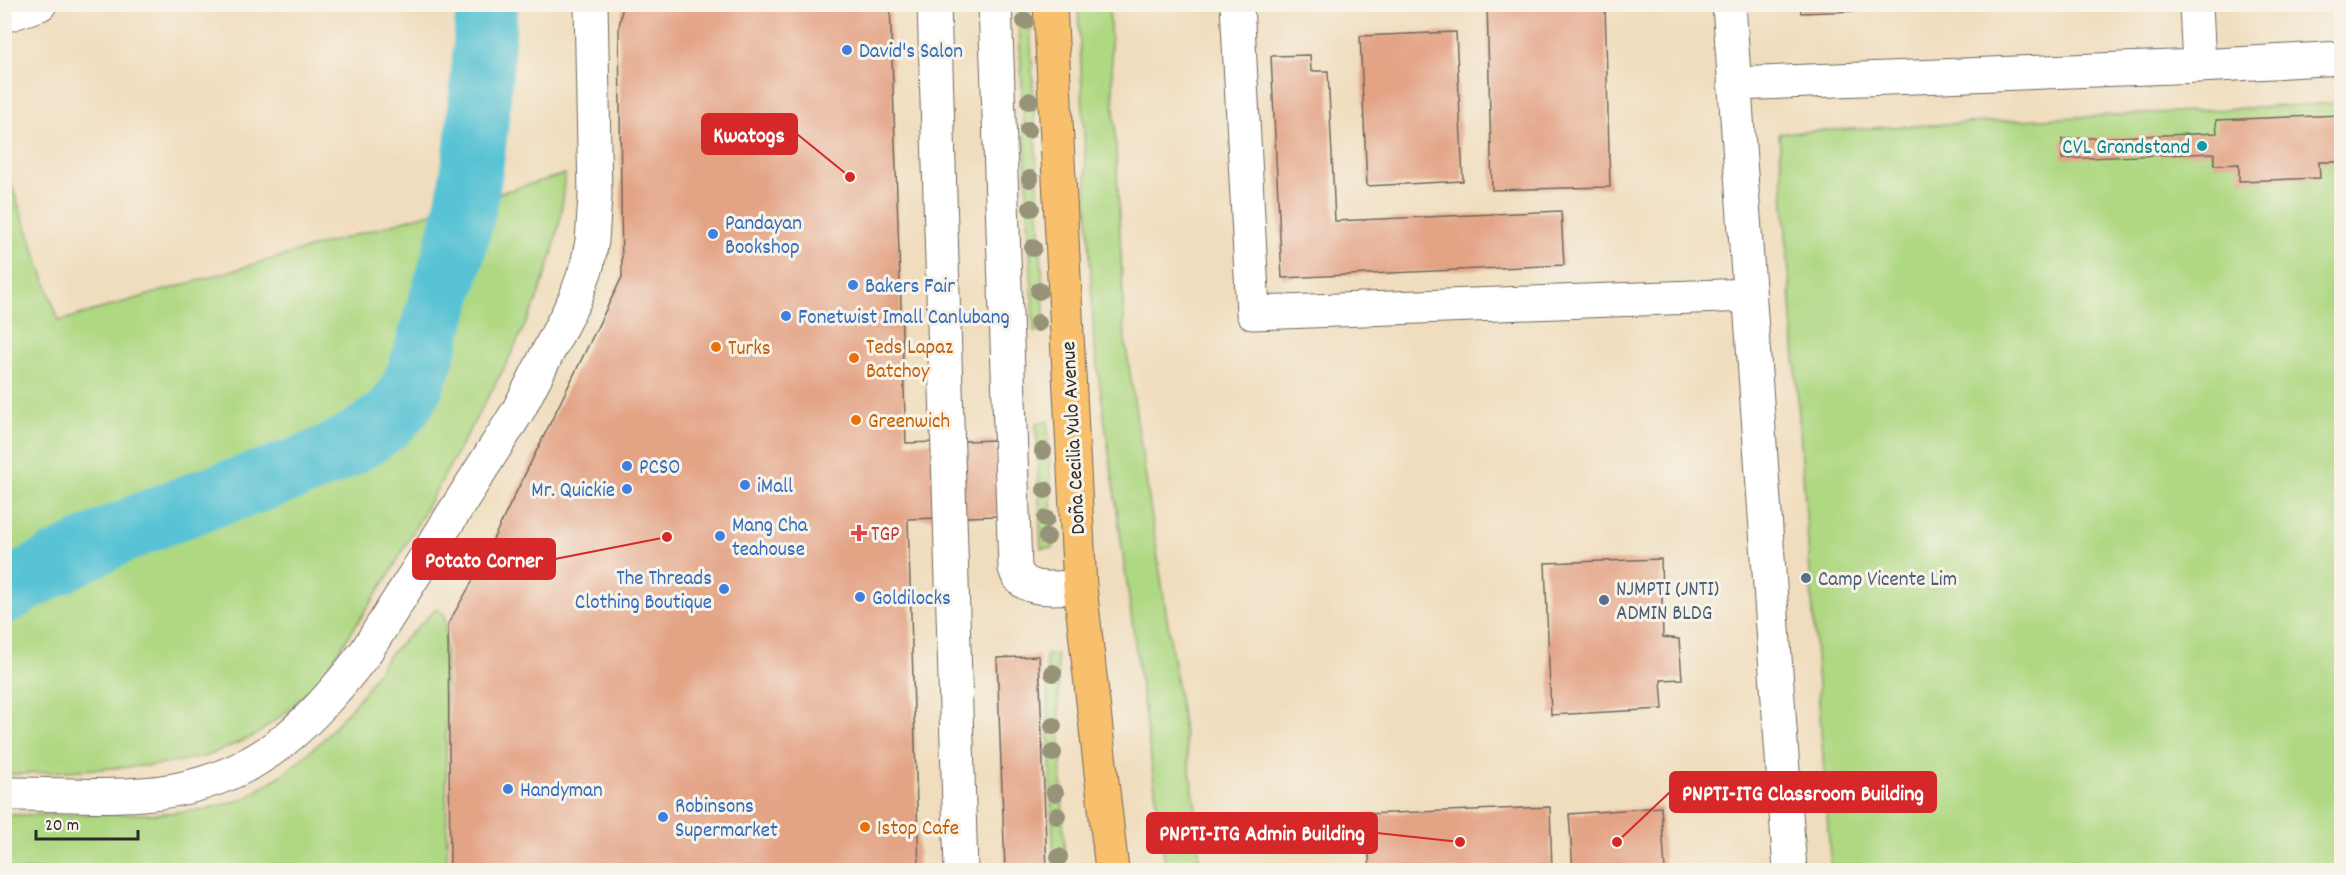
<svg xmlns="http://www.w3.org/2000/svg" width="2346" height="875" viewBox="0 0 2346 875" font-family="Dekko,sans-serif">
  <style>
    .green { fill: #afd883; stroke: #6d8257; stroke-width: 1.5 }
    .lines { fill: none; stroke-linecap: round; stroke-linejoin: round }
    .river { stroke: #59c3d4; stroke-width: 62 }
    .building { fill: #e3a385 }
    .minor-casing { stroke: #70695e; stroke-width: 35 }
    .major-casing { stroke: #70695e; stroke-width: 35 }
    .minor { stroke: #fff; stroke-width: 33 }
    .major { stroke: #f8bf6c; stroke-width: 33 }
    .tree { fill: #969379 }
    .shop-dot { fill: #3f7fe0; stroke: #f7f3e8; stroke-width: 2 }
    .culture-dot { fill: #0f9aa8; stroke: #f7f3e8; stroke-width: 2 }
    .food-dot { fill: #e8710a; stroke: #f7f3e8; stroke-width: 2 }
    .health-dot { fill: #e0444e; stroke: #f7f3e8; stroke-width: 2 }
    .service-dot { fill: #5c6f8a; stroke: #f7f3e8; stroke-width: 2 }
    .labels { text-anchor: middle; stroke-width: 6; stroke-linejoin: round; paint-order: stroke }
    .shop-label { font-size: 21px; fill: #366cbe; stroke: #f7f3e8; text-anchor: start }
    .culture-label { font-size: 21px; fill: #0d838f; stroke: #f7f3e8; text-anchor: end }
    .food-label { font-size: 21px; fill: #c56008; stroke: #f7f3e8; text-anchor: start }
    .street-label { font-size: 21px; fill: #2b2b2b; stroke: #f7f3e8 }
    .health-label { font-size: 21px; fill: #be3a42; stroke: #f7f3e8; text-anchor: start }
    .service-label { font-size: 21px; fill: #4e5e75; stroke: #f7f3e8; text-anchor: start }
    .leader { fill: none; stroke: #d62828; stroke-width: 2 }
    .callout-dot { fill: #d62828; stroke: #f7f3e8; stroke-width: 2 }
    .callout { fill: #d62828; stroke: #d62828; stroke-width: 2 }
    .callout-label { font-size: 22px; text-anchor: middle; font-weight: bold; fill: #fff }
  </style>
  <rect width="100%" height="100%" fill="#f7f3e8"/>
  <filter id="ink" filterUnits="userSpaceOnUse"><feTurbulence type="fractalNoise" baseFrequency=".0167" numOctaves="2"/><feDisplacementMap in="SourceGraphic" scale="12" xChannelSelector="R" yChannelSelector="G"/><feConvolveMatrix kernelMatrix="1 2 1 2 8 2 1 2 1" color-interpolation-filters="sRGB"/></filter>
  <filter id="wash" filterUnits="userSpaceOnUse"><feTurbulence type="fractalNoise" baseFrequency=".008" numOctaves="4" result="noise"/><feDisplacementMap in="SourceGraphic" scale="24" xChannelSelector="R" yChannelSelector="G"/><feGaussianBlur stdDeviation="1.35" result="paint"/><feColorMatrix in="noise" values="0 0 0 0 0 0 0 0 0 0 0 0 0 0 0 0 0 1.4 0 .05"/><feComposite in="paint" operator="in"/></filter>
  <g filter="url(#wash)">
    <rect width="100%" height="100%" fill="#f0ddbd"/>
    <!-- green -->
    <path class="green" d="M1018,5h11l16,327h-11z
      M1078,5h31l16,335 72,477 3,53h-34l-72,-528z
      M2341,103v767h-510l-52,-737z
      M4,164l55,157 506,-147 -4,42 -9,39 -16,47 -28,59 -119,214 -66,100 -34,35 -35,26 -47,20 -49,9 -153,10z
      M1048,422l5,126h-12l-5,-125z
      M436,609l9,6 2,255h-442v-55l150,-1 48,-4 41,-11 41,-26 37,-32 36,-41 31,-45z
      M1046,654h11l8,216h-11z"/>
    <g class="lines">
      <!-- river -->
      <path class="river" d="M4,593c62,-36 127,-67 194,-91 64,-23 136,-38 190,-83 27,-23 36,-65 45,-97 13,-42 27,-85 35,-128 11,-62 14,-126 19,-190"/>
    </g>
    <g id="blocks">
      <!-- building -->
      <path class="building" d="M623,4h267l16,439 89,-3 3,76 -90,3 11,351h-469l-2,-246 24,-42 150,-305 -3,-250z
        M1487,4h118l5,183 -118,3z
        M1800,4h59v7l-58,2z
        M1456,32l7,149 -96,5 -7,-150z
        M1310,55l1,16h17l7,150 226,-10 3,54 -282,13 -11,-222z
        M2342,115v47h-23l1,16 -81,3v-17l-25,1v-12l-152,6v-20l155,-6 -1,-13z
        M1661,559l2,78 16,2 3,40 -21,1 2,29 -112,6 -6,-152z
        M1039,656l8,214h-42l-8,-212z
        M1550,807l2,63h-182l-4,-56z
        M1661,807l4,63h-92l-4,-56z"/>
    </g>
  </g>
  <g filter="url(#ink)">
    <use href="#blocks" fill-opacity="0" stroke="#70695e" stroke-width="1.5"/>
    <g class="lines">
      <!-- minor casing -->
      <g class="minor-casing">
        <path id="minor" d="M934,4l27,866
          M995,4l20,564c7,27 43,19 65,19
          M1237,4l16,309 496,-18
          M1729,4l61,866
          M2196,4l3,62
          M4,16l36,-12
          M1734,84l465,-18 143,-8
          M4,794c46,-1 93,4 138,0 107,-8 160,-60 223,-141l153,-242 57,-112 12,-33 5,-25 3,-45 -4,-192"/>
      </g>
      <!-- major casing -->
      <g class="major-casing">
        <path id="major" d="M1050,4l30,583 32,283"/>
      </g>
      <!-- minor -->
      <use href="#minor" class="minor"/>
      <!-- major -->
      <use href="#major" class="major"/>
    </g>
    <!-- trees -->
    <g class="tree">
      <circle cx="1025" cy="21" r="9"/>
      <circle cx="1029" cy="101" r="9"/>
      <circle cx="1028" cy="130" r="9"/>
      <circle cx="1030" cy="179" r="9"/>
      <circle cx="1031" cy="208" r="9"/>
      <circle cx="1033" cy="248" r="9"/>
      <circle cx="1039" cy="291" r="9"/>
      <circle cx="1038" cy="323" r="9"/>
      <circle cx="1043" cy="451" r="9"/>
      <circle cx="1045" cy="490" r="9"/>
      <circle cx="1046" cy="519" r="9"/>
      <circle cx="1047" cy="537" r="9"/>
      <circle cx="1053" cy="673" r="9"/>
      <circle cx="1053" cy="726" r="9"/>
      <circle cx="1053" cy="753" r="9"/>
      <circle cx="1055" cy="793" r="9"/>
      <circle cx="1057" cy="816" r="9"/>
      <circle cx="1059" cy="857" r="9"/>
    </g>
  </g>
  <!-- markers -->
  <g class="shop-dot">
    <circle cx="847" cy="50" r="6"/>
    <circle cx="713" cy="234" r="6"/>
    <circle cx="853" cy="285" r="6"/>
    <circle cx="786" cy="316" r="6"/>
    <circle cx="627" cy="466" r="6"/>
    <circle cx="745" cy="485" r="6"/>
    <circle cx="627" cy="489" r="6"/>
    <circle cx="720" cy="536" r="6"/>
    <circle cx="724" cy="589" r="6"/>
    <circle cx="860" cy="597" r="6"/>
    <circle cx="508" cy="789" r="6"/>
    <circle cx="663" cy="817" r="6"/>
  </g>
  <circle class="culture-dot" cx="2202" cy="146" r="6"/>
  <g class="food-dot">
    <circle cx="716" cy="347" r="6"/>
    <circle cx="854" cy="358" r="6"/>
    <circle cx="856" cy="420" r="6"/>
    <circle cx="865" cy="827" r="6"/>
  </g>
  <path class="health-dot" d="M856 524h6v6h6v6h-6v6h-6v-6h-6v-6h6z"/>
  <g class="service-dot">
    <circle cx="1806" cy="578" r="6"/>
    <circle cx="1604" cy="600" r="6"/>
  </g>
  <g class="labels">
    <!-- shop labels -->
    <g class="shop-label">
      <text x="859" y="57">David's Salon</text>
      <text x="725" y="229">Pandayan<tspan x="725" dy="24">Bookshop</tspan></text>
      <text x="865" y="292">Bakers Fair</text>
      <text x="798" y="323">Fonetwist Imall Canlubang</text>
      <text x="639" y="473">PCSO</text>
      <text x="757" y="492">iMall</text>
      <text x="615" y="496" text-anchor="end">Mr. Quickie</text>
      <text x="732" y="531">Mang Cha<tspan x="732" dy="24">teahouse</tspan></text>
      <text x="712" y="584" text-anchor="end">The Threads<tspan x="712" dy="24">Clothing Boutique</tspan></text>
      <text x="872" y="604">Goldilocks</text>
      <text x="520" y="796">Handyman</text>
      <text x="675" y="812">Robinsons<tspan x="675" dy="24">Supermarket</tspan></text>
    </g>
    <!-- culture labels -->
    <g class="culture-label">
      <text x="2190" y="153">CVL Grandstand</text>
    </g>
    <!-- food labels -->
    <g class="food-label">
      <text x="866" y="353">Teds Lapaz<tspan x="866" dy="24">Batchoy</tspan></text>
      <text x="728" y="354">Turks</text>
      <text x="868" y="427">Greenwich</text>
      <text x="877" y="834">1stop Cafe</text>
    </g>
    <!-- street labels -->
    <g class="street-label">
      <text transform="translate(1072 438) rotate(-93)" y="7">Doña Cecilia Yulo Avenue</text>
    </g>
    <!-- health labels -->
    <g class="health-label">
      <text x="871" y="540">TGP</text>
    </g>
    <!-- service labels -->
    <g class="service-label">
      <text x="1818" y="585">Camp Vicente Lim</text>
      <text x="1616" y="595">NJMPTI (JNTI)<tspan x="1616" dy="24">ADMIN BLDG</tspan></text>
    </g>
  </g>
  <!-- callouts -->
  <path class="leader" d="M850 177L797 134M667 537L555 559M1617 842L1670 792M1460 842L1377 833"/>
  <g class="callout-dot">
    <circle cx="850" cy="177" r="6"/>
    <circle cx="667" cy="537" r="6"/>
    <circle cx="1617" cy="842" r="6"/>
    <circle cx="1460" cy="842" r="6"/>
  </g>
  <g class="callout">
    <rect x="702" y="114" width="95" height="40" rx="6"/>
    <rect x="413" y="539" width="142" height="40" rx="6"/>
    <rect x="1670" y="772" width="266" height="40" rx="6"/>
    <rect x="1147" y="813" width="230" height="40" rx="6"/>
  </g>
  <g class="callout-label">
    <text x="749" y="142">Kwatogs</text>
    <text x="484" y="567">Potato Corner</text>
    <text x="1803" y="800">PNPTI-ITG Classroom Building</text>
    <text x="1262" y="840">PNPTI-ITG Admin Building</text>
  </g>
  <!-- margin -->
  <rect width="2346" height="875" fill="none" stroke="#f7f3e8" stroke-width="24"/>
  <!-- scale -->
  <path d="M36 830v9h102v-9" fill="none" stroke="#2b2b2b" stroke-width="3"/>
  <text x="45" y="830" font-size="18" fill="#2b2b2b" stroke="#f7f3e8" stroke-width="4.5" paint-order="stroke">20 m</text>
</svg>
